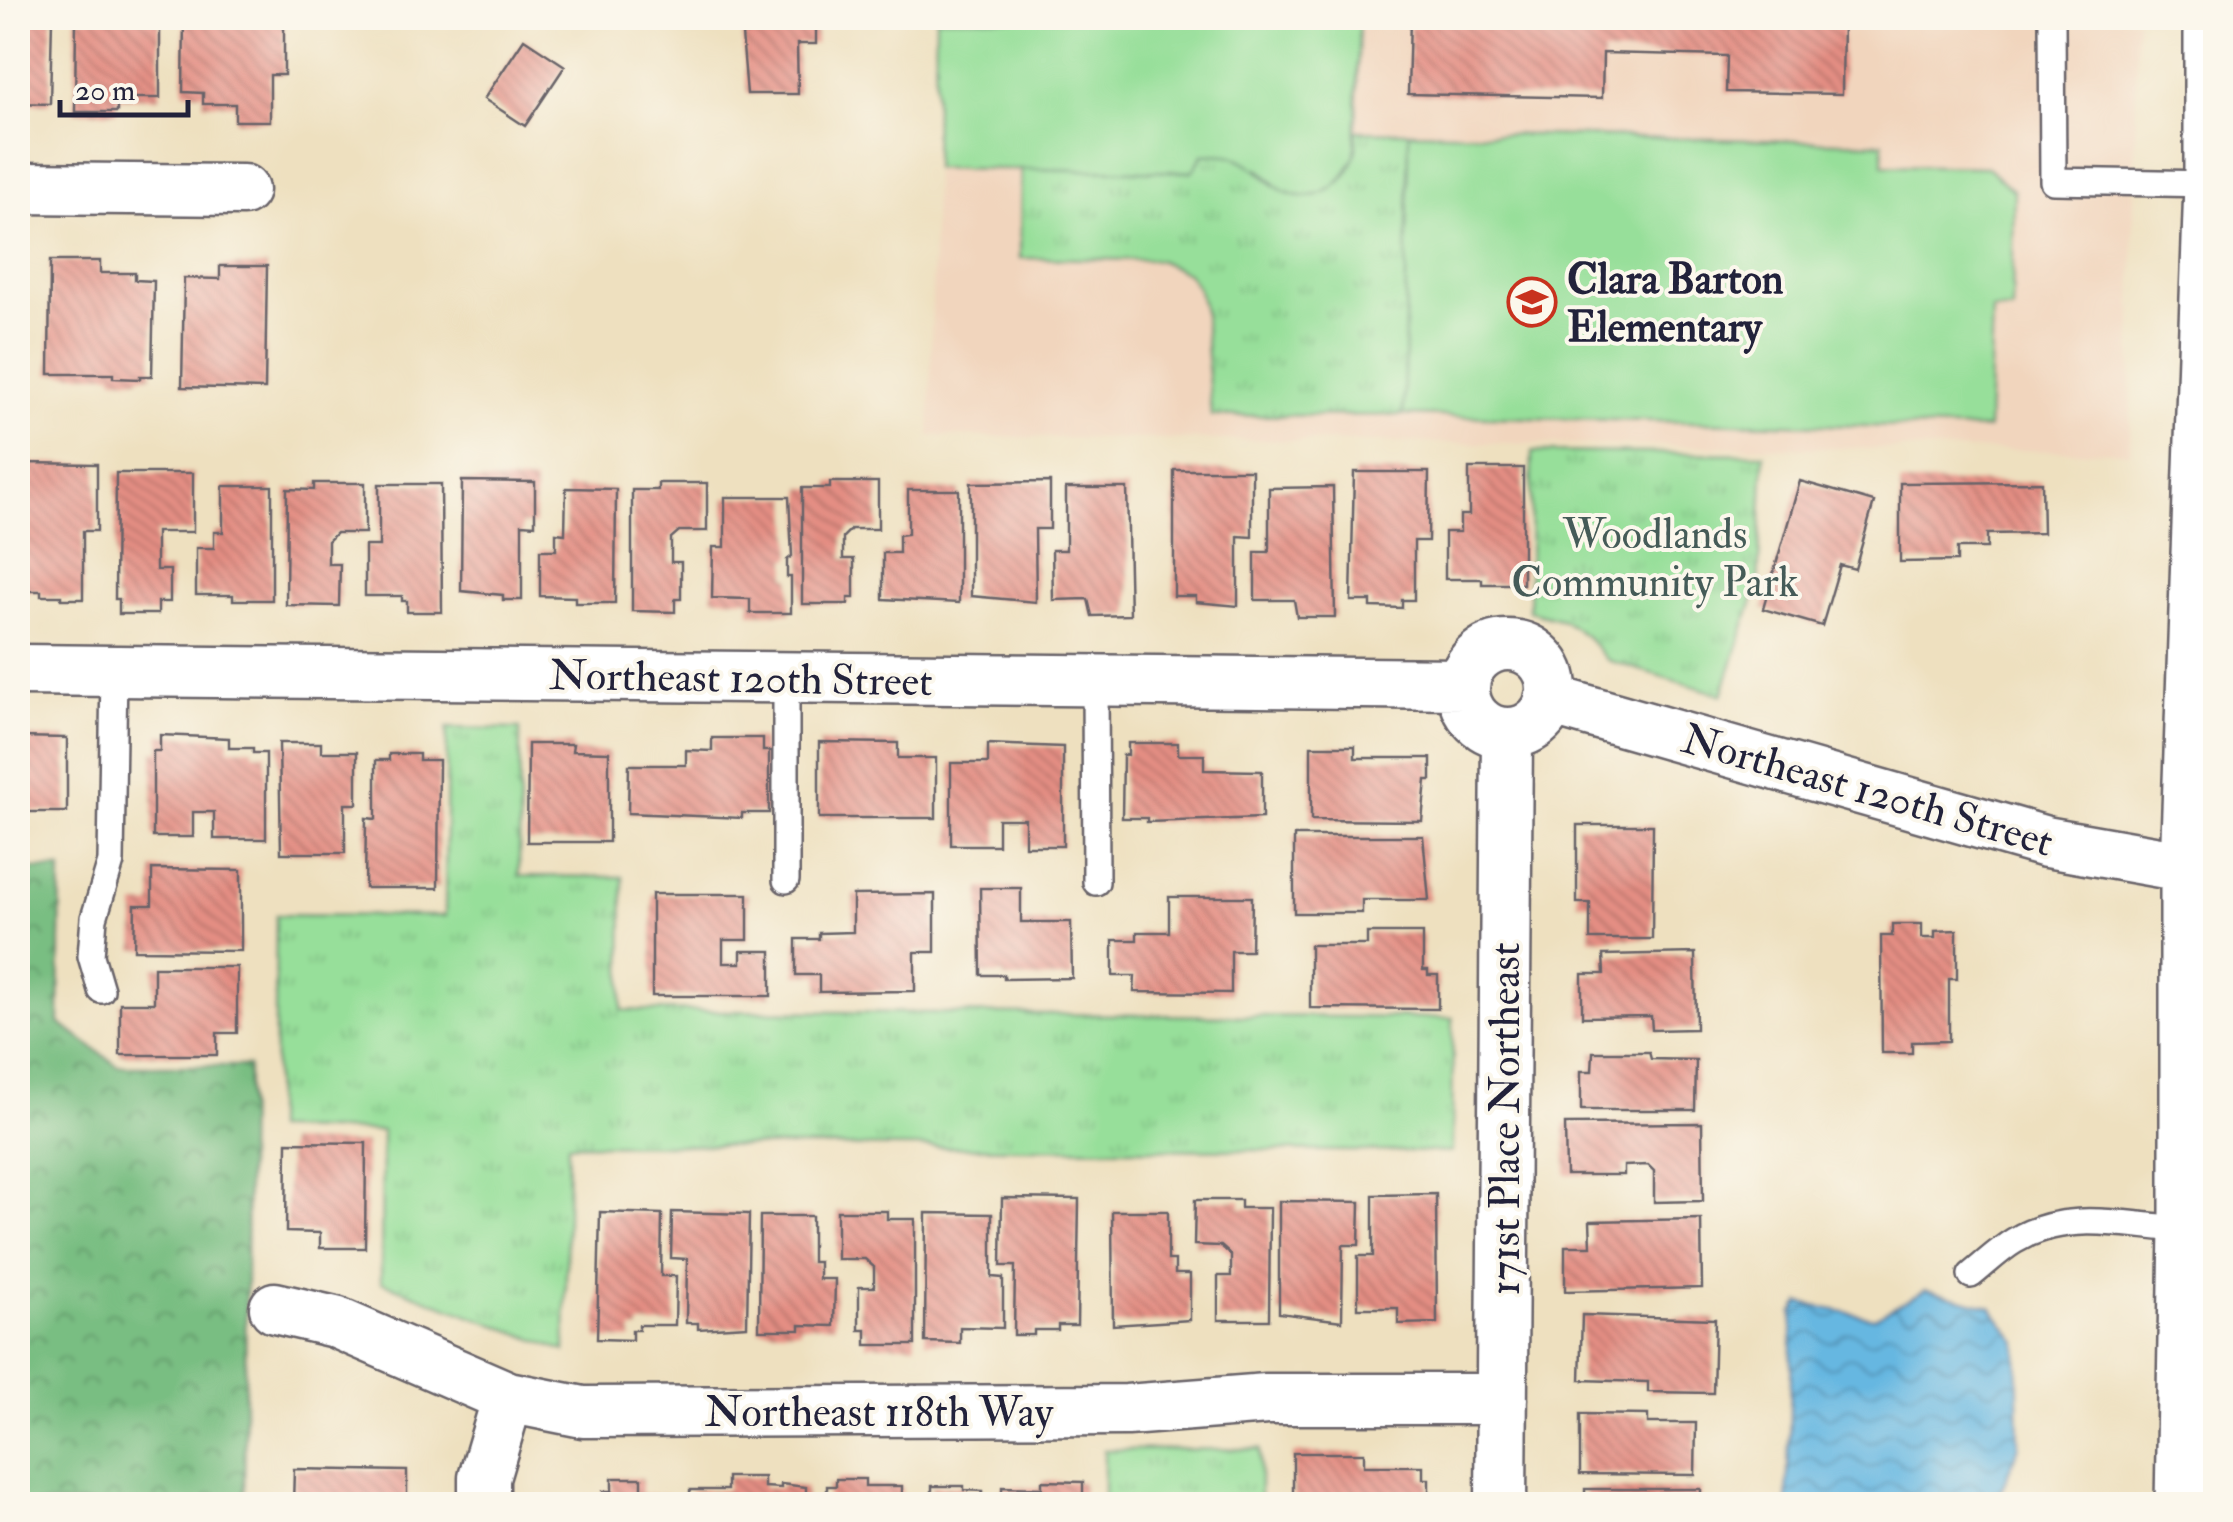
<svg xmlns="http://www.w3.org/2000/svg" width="2233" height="1522" viewBox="0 0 2233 1522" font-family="'IM FELL Double Pica',serif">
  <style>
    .built { fill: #f1d5bd }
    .grass { fill: #97df9a; stroke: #5c806a; stroke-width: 2.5 }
    .forest { fill: url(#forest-crowns); stroke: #4e705e; stroke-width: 2.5 }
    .park { fill: url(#park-tufts); stroke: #5c806a; stroke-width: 2.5 }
    .water { fill: url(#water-waves); stroke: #446c8e; stroke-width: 2.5 }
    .building { fill: url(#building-back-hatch) }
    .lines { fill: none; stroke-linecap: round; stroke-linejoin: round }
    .lane-casing { stroke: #696469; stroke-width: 30 }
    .street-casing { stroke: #696469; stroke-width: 55 }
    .secondary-casing { stroke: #696469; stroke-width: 60 }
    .lane { stroke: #fff; stroke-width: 25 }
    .street { stroke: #fff; stroke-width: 50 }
    .secondary { stroke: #fff; stroke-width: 55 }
    .labels { text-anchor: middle; stroke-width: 8; stroke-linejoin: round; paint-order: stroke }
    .poi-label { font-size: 42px; font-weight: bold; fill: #22223b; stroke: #fbf7ec; text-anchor: start }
    .park-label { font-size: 42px; fill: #455b58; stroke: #fbf7ec }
    .street-label { font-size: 42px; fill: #22223b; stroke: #fbf7ec }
  </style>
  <defs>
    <pattern id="forest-crowns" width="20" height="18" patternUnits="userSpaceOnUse" patternTransform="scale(2.5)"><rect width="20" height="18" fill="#79be82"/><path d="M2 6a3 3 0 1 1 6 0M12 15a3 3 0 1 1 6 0" fill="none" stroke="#639a6c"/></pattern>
    <pattern id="park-tufts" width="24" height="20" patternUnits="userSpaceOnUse" patternTransform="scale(2.5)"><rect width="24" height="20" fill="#97df9a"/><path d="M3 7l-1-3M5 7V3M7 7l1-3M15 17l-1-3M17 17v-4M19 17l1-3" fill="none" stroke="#82bf86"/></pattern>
    <pattern id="water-waves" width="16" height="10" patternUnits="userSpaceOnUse" patternTransform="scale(2.5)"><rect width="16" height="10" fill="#66b7e1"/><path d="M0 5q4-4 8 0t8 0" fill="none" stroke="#5494b8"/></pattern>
    <pattern id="building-back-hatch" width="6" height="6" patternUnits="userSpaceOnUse" patternTransform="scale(2.5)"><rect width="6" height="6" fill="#e48e83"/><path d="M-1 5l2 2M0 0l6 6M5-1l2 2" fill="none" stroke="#b8746c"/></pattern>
  </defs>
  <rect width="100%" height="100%" fill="#fbf7ec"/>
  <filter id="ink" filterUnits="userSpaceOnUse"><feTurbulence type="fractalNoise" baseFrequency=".01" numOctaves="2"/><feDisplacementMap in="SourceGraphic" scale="20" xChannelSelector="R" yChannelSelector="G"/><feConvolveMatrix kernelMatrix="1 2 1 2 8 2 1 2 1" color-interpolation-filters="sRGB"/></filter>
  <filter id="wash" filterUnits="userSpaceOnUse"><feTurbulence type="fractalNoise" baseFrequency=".0048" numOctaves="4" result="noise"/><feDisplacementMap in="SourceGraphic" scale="40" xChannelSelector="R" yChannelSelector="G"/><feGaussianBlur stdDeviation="2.25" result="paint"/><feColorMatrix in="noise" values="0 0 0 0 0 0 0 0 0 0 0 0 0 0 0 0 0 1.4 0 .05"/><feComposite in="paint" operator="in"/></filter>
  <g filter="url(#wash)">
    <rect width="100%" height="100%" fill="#eee0bf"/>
    <!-- built -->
    <path class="built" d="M936,18h1201l-7,434 -1200,-16z"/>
    <!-- grass -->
    <path class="grass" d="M936,18h423l-4,139 -13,22 -16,14 -20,5 -24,-7 -22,-21 -57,-15 -10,17 -259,-4z
      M1409,132l474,11v22l104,2 27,24 -2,119h-20l-4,119 -585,-14z"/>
    <!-- forest -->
    <path class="forest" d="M18,869h43l-2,154 59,43h130l-4,438h-226z"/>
    <!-- park -->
    <path class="park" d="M1356,131l53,1 -6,283 -192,1 -7,-105 -6,-23 -11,-15 -29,-13 -138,-2 1,-89 171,3 11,-17c10,0 23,-2 32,2 19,7 29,22 45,32 30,19 67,-1 75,-34 2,-7 1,-16 1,-24z
      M1532,452l232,2 -6,131 -36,110 -115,-35 -19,-22 -25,-18 -34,-9z
      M447,728l73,1 -1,147 104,1 -1,133 831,8 -1,134 -884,-8 -3,207 -184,-69 1,-151 -108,-2 2,-214 169,1z
      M1260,1449v55h-156v-54z"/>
    <!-- water -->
    <path class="water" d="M1926,1290l65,17 26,35 2,103 -23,59h-209l6,-190 7,-11 74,15z"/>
    <g id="blocks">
      <!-- building -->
      <path class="building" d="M18,18h34l-2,86 -32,-1z
        M76,18h84v80h-43v14h-42z
        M184,18h100v57h-14v46h-35v-17h-32v-11l-20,-1z
        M746,18h85l-6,4h-9v22h-19l1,50h-51l-5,-60h5z
        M1410,18h433l-1,76 -116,-2 1,-36 -124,-3 -1,45 -194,-4z
        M524,39l41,27 -40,60 -41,-27z
        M50,261h50v12h35v7l19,1 -2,95h-12v3l-27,-1v-4h-64z
        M220,266h47l-2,123 -83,-2 2,-109 36,1z
        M21,463l76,1v67h-14v68h-22v-3h-20v-5h-21z
        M1469,468h54v116h-41v-5h-37v-47h15v-17h9z
        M1174,470h78v67l-14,-1v70l-42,-4v-6h-22z
        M1354,472h75l-1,69h-14v59h-12v8l-31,-1v-6h-20z
        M116,473h77v59h-37v38h14v32h-12v12h-39v-15h-4z
        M462,481l73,1v43l-13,-1v76h-19v-5l-42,-4z
        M1800,481l74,21 -19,67 -15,-4 -18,61 -59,-17z
        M830,482h48v47h-27l-8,8v22h11v39h-6v6h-46v-116h28z
        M1050,482v47h-15l1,73 -65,-6v-113z
        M2042,482l1,51 -56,1v14h-30v13l-57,1v-79z
        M314,483h51v50h-29l-8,8v23h12l-1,42 -53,-1 1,-116 27,1z
        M658,483h49v48h-28l-8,7v24h10v37h-6v13l-43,-1v-121h26z
        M379,484h62l1,128h-35v-11h-5v-5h-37v-50h14z
        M223,486h49v114h-39v-5h-37v-47h18v-16h9z
        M1333,487l2,130h-38l-3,-17h-39v-48h14v-64z
        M566,488l50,1 -1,114h-40v-6l-35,-1v-46h16v-17l9,1z
        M1066,488h61l3,127 -38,1 -4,-17 -35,1 -1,-50h14z
        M908,490h51v113l-76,-4v-46h16v-18l9,-1z
        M725,497h64l3,59 -5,4v17h4v36h-41v-14l-38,-1 1,-51h12z
        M160,735l69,3v10h24v5h13v86h-52v-27h-21v25h-40v-86h7z
        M18,737l49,1v74h-49z
        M712,738h51v13h6v62h-27v5l-114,-5 1,-48h57v-15l26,1z
        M819,742l79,1v15h38v60h-117z
        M279,743h42v9h36v52h-12v49h-64z
        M1128,743h50v12h26v15l58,1v47l-115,4v-4h-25l1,-63h5z
        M528,744h45l-1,7 37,1v90h-82z
        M988,744l75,3v99h-38v-27h-27v26h-47v-82h37z
        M1311,746h44v12h76v22h-5l-4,41 -111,-1z
        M389,754h30v6h20l-1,128h-73l1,-70 10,1v-59h13z
        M1577,825h76l-1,114h-62v-36h-13z
        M1294,836h129l6,64h-67v13h-68z
        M152,869l89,1v81l-107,-1 1,-45h17z
        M980,888h41v34h50l1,56 -68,1v-4h-23z
        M652,894h96v46h-25v23h18v-12h30v45h-119z
        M935,894v58h-20v39l-96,1v-17h-23v-36h23v-6l34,-1v-37z
        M1169,897h83l-1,54h-20v42l-97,-1 1,-16h-22v-36h24v-8h32z
        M1892,924h30v14h13v-7l22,-1v49h-8v62l-37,1v11h-30l-1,-117h11z
        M1367,933h56v37h5v5h10v34l-128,-1v-63h57z
        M1695,953l1,76 -44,1 -1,-14 -69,1v-43h22l-1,-19z
        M154,967h83v66h-20v22h-97v-52h34z
        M1593,1052h56l2,7 45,1 -1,50h-114v-39h11z
        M1702,1123l1,78 -49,1v-31l-6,-6 -24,1v9h-58l-1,-51z
        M287,1142l79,1 -1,105h-45v-15l-34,-1z
        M1436,1194l1,129 -39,1v-16h-40v-52h15v-61z
        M1002,1198l77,1 -2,126h-19v5h-24v5h-20l1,-69h-14z
        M1195,1200h46v8h29l-1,112h-51v-44h13v-21l-10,-9 -27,-1z
        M1279,1201l81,1 -1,43h-16l-1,76 -63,-8z
        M837,1211h50v8h28v126h-49v-15h-7v-43h15v-20l-9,-8h-28z
        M1112,1211h56v49h7v14h15v46l-77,5z
        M600,1212l62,2 -1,62h15l-1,49h-36v5h-7v10l-35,-1z
        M672,1212l77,2 -2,112 -49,3v-6h-12l1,-64 -16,-1z
        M926,1213l66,1v63l11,1v50l-43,-1v16l-35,-1z
        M760,1216h52v46h7v17h16l-1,47 -34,-1v5h-41z
        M1701,1219l1,69 -137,3v-45h26l-1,-25z
        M1582,1315l133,4 -2,74 -65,-1v-10l-68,-2z
        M1580,1414l68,1v8h48l-1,52 -115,-1z
        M1293,1453h71v13h59v13h6v25h-136z
        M294,1469l113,2v33h-114z
        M727,1477h37v10l17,1v-4l25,3v17h-116v-14h37z
        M612,1478h30v16h27v10h-66v-13h9z
        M836,1479h29v7h37v18h-75v-18h9z
        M1042,1481l41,1v22h-81v-17l40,1z
        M932,1486h32v4l19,1v13h-51z
        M1585,1489h116v15h-116z"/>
    </g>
  </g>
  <g filter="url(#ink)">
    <use href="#blocks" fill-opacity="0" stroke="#696469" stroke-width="2.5"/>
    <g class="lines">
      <!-- lane casing -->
      <g class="lane-casing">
        <path id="lane" d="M2052,18l1,163 159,3
          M1095,681l1,201
          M786,880v-202
          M101,990l-10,-34 3,-38 17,-56 3,-191
          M1971,1275c14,-11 28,-25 43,-34 54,-33 115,-14 174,-12"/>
      </g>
      <!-- street casing -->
      <g class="street-casing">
        <path id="street" d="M18,188l225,2
          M1464 689a44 44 0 1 1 88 0a44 44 0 1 1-88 0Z
          M18,670l1446,14
          M1550,700l496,142 142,25
          M275,1308l60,14 173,75 75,15 544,-2 140,-11h235
          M484,1504v-26l24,-81
          M1501,1504l6,-771"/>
      </g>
      <!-- secondary casing -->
      <g class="secondary-casing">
        <path id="secondary" d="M2183,1504l5,-275v-362l24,-683v-166"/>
      </g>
      <!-- lane -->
      <use href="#lane" class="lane"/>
      <!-- street -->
      <use href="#street" class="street"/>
      <!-- secondary -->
      <use href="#secondary" class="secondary"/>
    </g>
  </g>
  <!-- icons -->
  <defs>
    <g id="school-ring" transform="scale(2.5)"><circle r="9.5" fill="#fbf7ec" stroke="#c8321e" stroke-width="1.5"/><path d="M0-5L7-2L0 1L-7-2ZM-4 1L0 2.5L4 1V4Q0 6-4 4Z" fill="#c8321e"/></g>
  </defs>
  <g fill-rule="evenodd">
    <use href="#school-ring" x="1532" y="302"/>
  </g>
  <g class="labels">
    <!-- poi labels -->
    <g class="poi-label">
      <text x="1567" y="293">Clara Barton<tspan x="1567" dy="48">Elementary</tspan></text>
    </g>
    <!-- park labels -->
    <g class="park-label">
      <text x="1655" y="548">Woodlands<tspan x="1655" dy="48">Community Park</tspan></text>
    </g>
    <!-- street labels -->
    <g class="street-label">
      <text transform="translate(741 677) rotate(1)" y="15">Northeast 120th Street</text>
      <text transform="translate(1868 789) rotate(16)" y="15">Northeast 120th Street</text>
      <text transform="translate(1504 1119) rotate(-90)" y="15">171st Place Northeast</text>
      <text x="879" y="1426">Northeast 118th Way</text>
    </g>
  </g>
  <!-- margin -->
  <rect width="2233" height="1522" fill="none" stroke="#fbf7ec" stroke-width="60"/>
  <!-- scale -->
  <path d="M60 100v15h128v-15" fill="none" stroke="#22223b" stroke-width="5"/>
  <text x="75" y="100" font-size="30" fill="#22223b" stroke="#fbf7ec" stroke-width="8" paint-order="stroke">20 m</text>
</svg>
